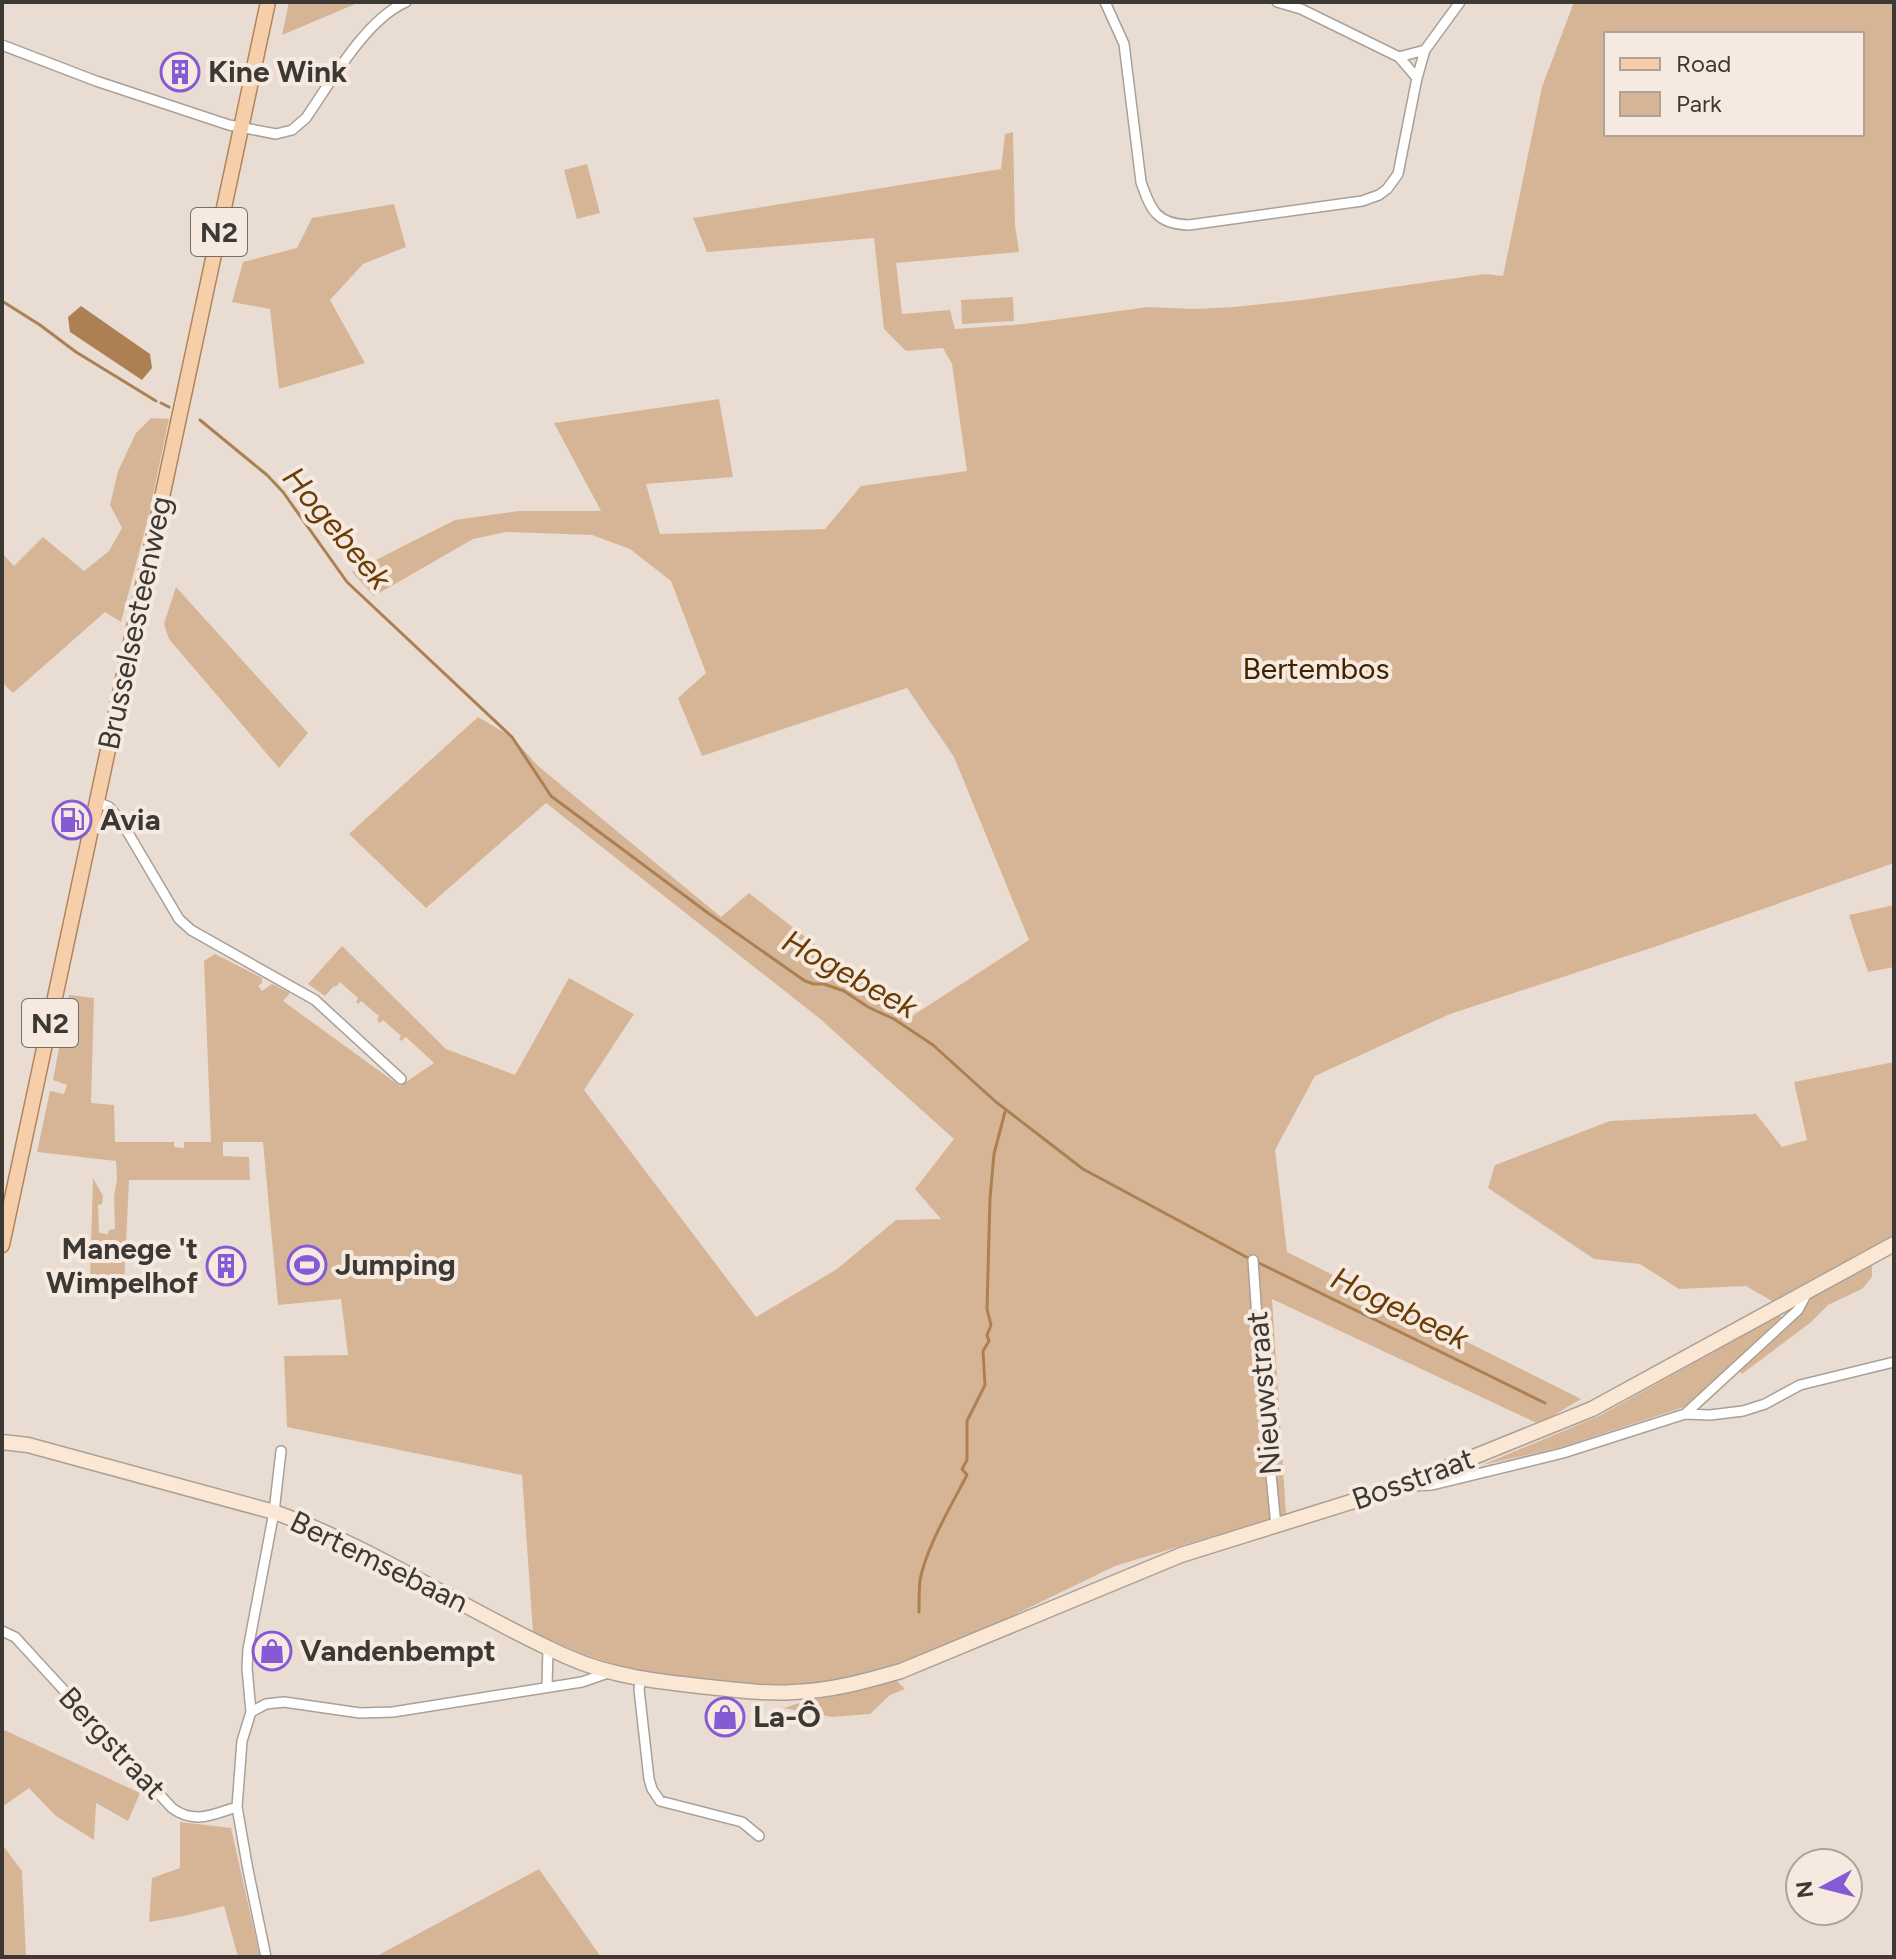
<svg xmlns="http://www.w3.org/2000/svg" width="1896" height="1959" viewBox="0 0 1896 1959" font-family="Figtree,sans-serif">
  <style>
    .green { fill: #d6b597; fill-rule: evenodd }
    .water { fill: #ad8054 }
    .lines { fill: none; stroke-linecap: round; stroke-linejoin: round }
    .stream { stroke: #ad8054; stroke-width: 3 }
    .street-casing { stroke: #aba096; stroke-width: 12 }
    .secondary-casing { stroke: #aba096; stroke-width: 17 }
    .primary-casing { stroke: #b1855c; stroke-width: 17 }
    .street { stroke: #fff; stroke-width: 9 }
    .secondary { stroke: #fae7d4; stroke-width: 14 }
    .primary { stroke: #f6cfaa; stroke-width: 14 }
    .labels { text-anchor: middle; stroke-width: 8; stroke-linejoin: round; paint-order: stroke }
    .shield { fill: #f6eae0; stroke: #746d68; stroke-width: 2 }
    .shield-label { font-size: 28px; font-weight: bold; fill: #3c3834 }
    .poi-label { font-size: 30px; font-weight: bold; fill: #3c3834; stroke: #f6eae0; text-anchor: start }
    .street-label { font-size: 30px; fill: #3c3834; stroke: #f6eae0 }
    .park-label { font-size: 30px; fill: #412200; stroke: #f6eae0 }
    .water-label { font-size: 32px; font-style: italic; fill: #6a3d04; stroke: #f6eae0 }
  </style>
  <rect width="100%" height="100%" fill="#e9ddd3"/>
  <!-- green -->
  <path class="green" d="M289,2h71l-78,33z
    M1574,2h320v861l-237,83 -207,68 -135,62 -40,74 12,102 294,147 -42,25 -267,-125 14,215 -171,52 -107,52 -98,43 -71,19 -39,6h-40l-85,-6 -56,-14 -36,-12 -50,-22 -11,-157 -235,-48 -3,-71 64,-1 -7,-56 -63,6 -15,-163h-40v14l26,1 1,23h-121l-5,105 -34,-5 3,-102 10,18 -1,8 -4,1 1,28 9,1 1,-4 6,-1 -1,-33 3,-16 -1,-19 -79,-9 13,-61 14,3 3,-9 -14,-5 16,-85 25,3 -3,105 23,2 1,37h59v5l10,1v-6h27l-7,-181 11,-7 47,24v5l-4,3 4,5 10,-7 18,9 -7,8 117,85 34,-23 -28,-26 -5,4 -2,-2 2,-3 -18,-16 -3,3 -3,-3 2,-4 -18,-15 -3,3 -2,-2 2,-4 -18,-16 -4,5 -2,-1 -9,10 -17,-12 34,-38 104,103 69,26 54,-97 65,36 -50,76 172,227 81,-48 59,-49 45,-1 -26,-30 39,-50 -135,-121 -273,-215 -120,105 -77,-74 129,-117 34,20 26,29 183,151 28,-24 160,125 120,-78 -75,-183 -47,-69 -205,68 -24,-58 28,-25 -35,-92 -41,-32 -38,-14 -86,-3 -33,7 -99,57 -22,-24 103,-52 64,-9h82l-47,-88 165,-24 14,78 -87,7 14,50 165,-5 36,-43 106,-15 -15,-107 -9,-16 -37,3 -22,-22 -10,-91 -167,14 -14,-34 308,-49 4,-35 8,-2 2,93 4,27 -123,11 6,51 48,-4 5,19 69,-5 124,-17 45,2 41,-2 68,-7 183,-26 18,2 39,-189zM1606,34h256v100h-256z
    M587,164l13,49 -23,6 -13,-49z
    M394,204l12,43 -43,17 -33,36 35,63 -86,26 -9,-80 -38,-7 11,-40 54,-14 15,-30z
    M1013,297l1,24 -52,3 -1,-24z
    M151,418l18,1 -21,99 -27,104 -16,-10 -92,81 -11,-11v-129l12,13 29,-29 41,34 25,-20 13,-23 -12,-23 8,-34 18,-38z
    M176,587l132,146 -29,35 -110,-129 -5,-15z
    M1894,905v62l-26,5 -19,-57z
    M1894,1062v173l-122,66 -26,-15 -67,3 -39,-25 -46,-5 -106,-71 7,-23 115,-44 146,-7 26,33 25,-7 -13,-58z
    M1872,1262v15l-10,12 -34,16 -18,18 -68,51 -3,-4 66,-62 5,-9z
    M1780,1315l2,4 -98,88 -125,41 -77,17 117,-49z
    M896,1680l9,9 -15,6 -20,19 -38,3 -48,-9 30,-10 27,-4z
    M2,1729l138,64 -12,28 -32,-18 -2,37 -38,-24 -27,-28 -27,19z
    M180,1822l51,6 29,129h-22l-14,-51 -40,10 -35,6 3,-44 28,-10z
    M2,1824l2,23 18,24 4,86h-24z
    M539,1869l62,88h-226z"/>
  <!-- water -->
  <path class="water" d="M81,306l69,48 2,14 -10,12 -72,-48 -2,-15z"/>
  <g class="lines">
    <!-- stream -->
    <path class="stream" d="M2,301l38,24 36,27 80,49
      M161,403l8,4
      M200,420l67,55 16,17 64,90 165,155 39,59 157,117 97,68 9,3h10l20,7 24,16 26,12 39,26 63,57 87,67 167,90
      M1257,1262l288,141
      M919,1612c0,-10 0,-22 1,-32 6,-32 32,-76 47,-105l-5,-6 5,-9v-39l18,-36 -2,-34 6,-10 -2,-6 4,-10 -4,-16 3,-111 4,-44 11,-42"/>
    <!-- street casing -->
    <g class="street-casing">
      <path id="street" d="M1105,2l19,42 17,138c10,29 16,42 48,43l173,-24 17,-6 8,-6 11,-15 19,-96 8,-28 35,-48
        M1277,2l24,7 98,48 18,21
        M2,45l94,36 133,44 47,9 16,-4 14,-12c25,-36 59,-98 100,-116
        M1399,57l26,-7
        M97,802l12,5 12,14 58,98 12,11 124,70 86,79
        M1253,1260l7,102 16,164
        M1685,1414l113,-104 9,-17
        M1412,1486l20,-1 131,-32 122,-39 25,1 33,-4 22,-7 35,-19 94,-23
        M2,1631l13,6 157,171c23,17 41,6 65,-1
        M641,1678l-2,11 10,90 3,10 8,12 82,21 17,14
        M547,1687l1,-39
        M251,1712l15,-8 18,-2 76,11 33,-1 189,-30 26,-9
        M266,1957l-18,-87 -11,-63 5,-66 9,-29 -4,-44 1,-19 26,-137 7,-61"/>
    </g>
    <!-- secondary casing -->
    <g class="secondary-casing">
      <path id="secondary" d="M2,1442l26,3 246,67c104,37 194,101 294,145 44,20 94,25 141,30 29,3 56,7 85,5 37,-1 72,-11 107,-21l280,-116 221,-69 190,-77 302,-165"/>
    </g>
    <!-- primary casing -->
    <g class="primary-casing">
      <path id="primary" d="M2,1245l266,-1243"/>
    </g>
    <!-- street -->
    <use href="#street" class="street"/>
    <!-- secondary -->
    <use href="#secondary" class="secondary"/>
    <!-- primary -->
    <use href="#primary" class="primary"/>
  </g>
  <!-- icons -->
  <defs>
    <g id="building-ring" transform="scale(2)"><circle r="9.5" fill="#f6eae0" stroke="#855bd5" stroke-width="1.5"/><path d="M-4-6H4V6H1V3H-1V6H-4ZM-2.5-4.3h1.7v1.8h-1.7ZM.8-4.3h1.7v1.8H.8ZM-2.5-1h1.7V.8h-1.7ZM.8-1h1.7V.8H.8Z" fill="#855bd5"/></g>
    <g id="fuel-ring" transform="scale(2)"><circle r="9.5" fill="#f6eae0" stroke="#855bd5" stroke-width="1.5"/><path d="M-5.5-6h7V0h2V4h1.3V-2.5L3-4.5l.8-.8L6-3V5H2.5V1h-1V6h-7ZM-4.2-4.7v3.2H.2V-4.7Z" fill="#855bd5"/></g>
    <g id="stadium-ring" transform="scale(2)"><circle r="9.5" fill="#f6eae0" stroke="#855bd5" stroke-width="1.5"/><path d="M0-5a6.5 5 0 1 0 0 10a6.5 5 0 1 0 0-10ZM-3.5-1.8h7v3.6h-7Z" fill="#855bd5"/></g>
    <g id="shop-ring" transform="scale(2)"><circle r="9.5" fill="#f6eae0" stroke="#855bd5" stroke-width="1.5"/><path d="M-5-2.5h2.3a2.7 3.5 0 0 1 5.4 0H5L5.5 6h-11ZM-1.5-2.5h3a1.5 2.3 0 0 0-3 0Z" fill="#855bd5"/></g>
  </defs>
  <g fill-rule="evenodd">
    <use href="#building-ring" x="180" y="72"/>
    <use href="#fuel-ring" x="72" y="820"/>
    <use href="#stadium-ring" x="307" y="1265"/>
    <use href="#building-ring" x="226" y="1266"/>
    <use href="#shop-ring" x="272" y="1651"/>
    <use href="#shop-ring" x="725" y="1717"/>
  </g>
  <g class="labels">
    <!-- shield labels -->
    <g class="shield">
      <rect x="191" y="208" width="56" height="48" rx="6"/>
      <rect x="22" y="999" width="56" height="48" rx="6"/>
    </g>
    <g class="shield-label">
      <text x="219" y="242">N2</text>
      <text x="50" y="1033">N2</text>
    </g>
    <!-- poi labels -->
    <g class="poi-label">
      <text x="208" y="82">Kine Wink</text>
      <text x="100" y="830">Avia</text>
      <text x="198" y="1259" text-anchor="end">Manege 't<tspan x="198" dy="34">Wimpelhof</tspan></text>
      <text x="335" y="1275">Jumping</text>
      <text x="300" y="1661">Vandenbempt</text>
      <text x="753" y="1727">La-Ô</text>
    </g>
    <!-- street labels -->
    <g class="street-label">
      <text transform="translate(135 623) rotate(-78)" y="10">Brusselsesteenweg</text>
      <text transform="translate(1264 1393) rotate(-95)" y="10">Nieuwstraat</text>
      <text transform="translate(1413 1479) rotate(-20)" y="10">Bosstraat</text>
      <text transform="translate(379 1562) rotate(26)" y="10">Bertemsebaan</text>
      <text transform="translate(112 1743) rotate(47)" y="10">Bergstraat</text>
    </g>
    <!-- park labels -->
    <g class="park-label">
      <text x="1316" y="679">Bertembos</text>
    </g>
    <!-- water labels -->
    <g class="water-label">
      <text transform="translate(337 528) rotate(50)" y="11">Hogebeek</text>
      <text transform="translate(850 974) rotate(29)" y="11">Hogebeek</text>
      <text transform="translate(1400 1308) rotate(26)" y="11">Hogebeek</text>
    </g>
  </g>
  <!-- border -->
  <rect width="1896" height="1959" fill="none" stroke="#3c3834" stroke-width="8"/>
  <!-- legend -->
  <rect x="1604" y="32" width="260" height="104" fill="#f6eae0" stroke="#aca39b" stroke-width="2"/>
  <rect x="1620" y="58" width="40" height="12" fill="#f6cfaa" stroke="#aca39b" stroke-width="2"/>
  <text x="1676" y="72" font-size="24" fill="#3c3834">Road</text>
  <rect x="1620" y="92" width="40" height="24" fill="#d6b597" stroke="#aca39b" stroke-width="2"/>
  <text x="1676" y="112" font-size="24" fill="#3c3834">Park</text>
  <!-- north arrow -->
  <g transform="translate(1824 1887) rotate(263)"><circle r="38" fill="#f6eae0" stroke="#aca39b" stroke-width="2"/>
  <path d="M0-6L14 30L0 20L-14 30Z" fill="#855bd5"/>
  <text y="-12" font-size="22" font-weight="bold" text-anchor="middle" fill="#3c3834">N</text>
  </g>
</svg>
